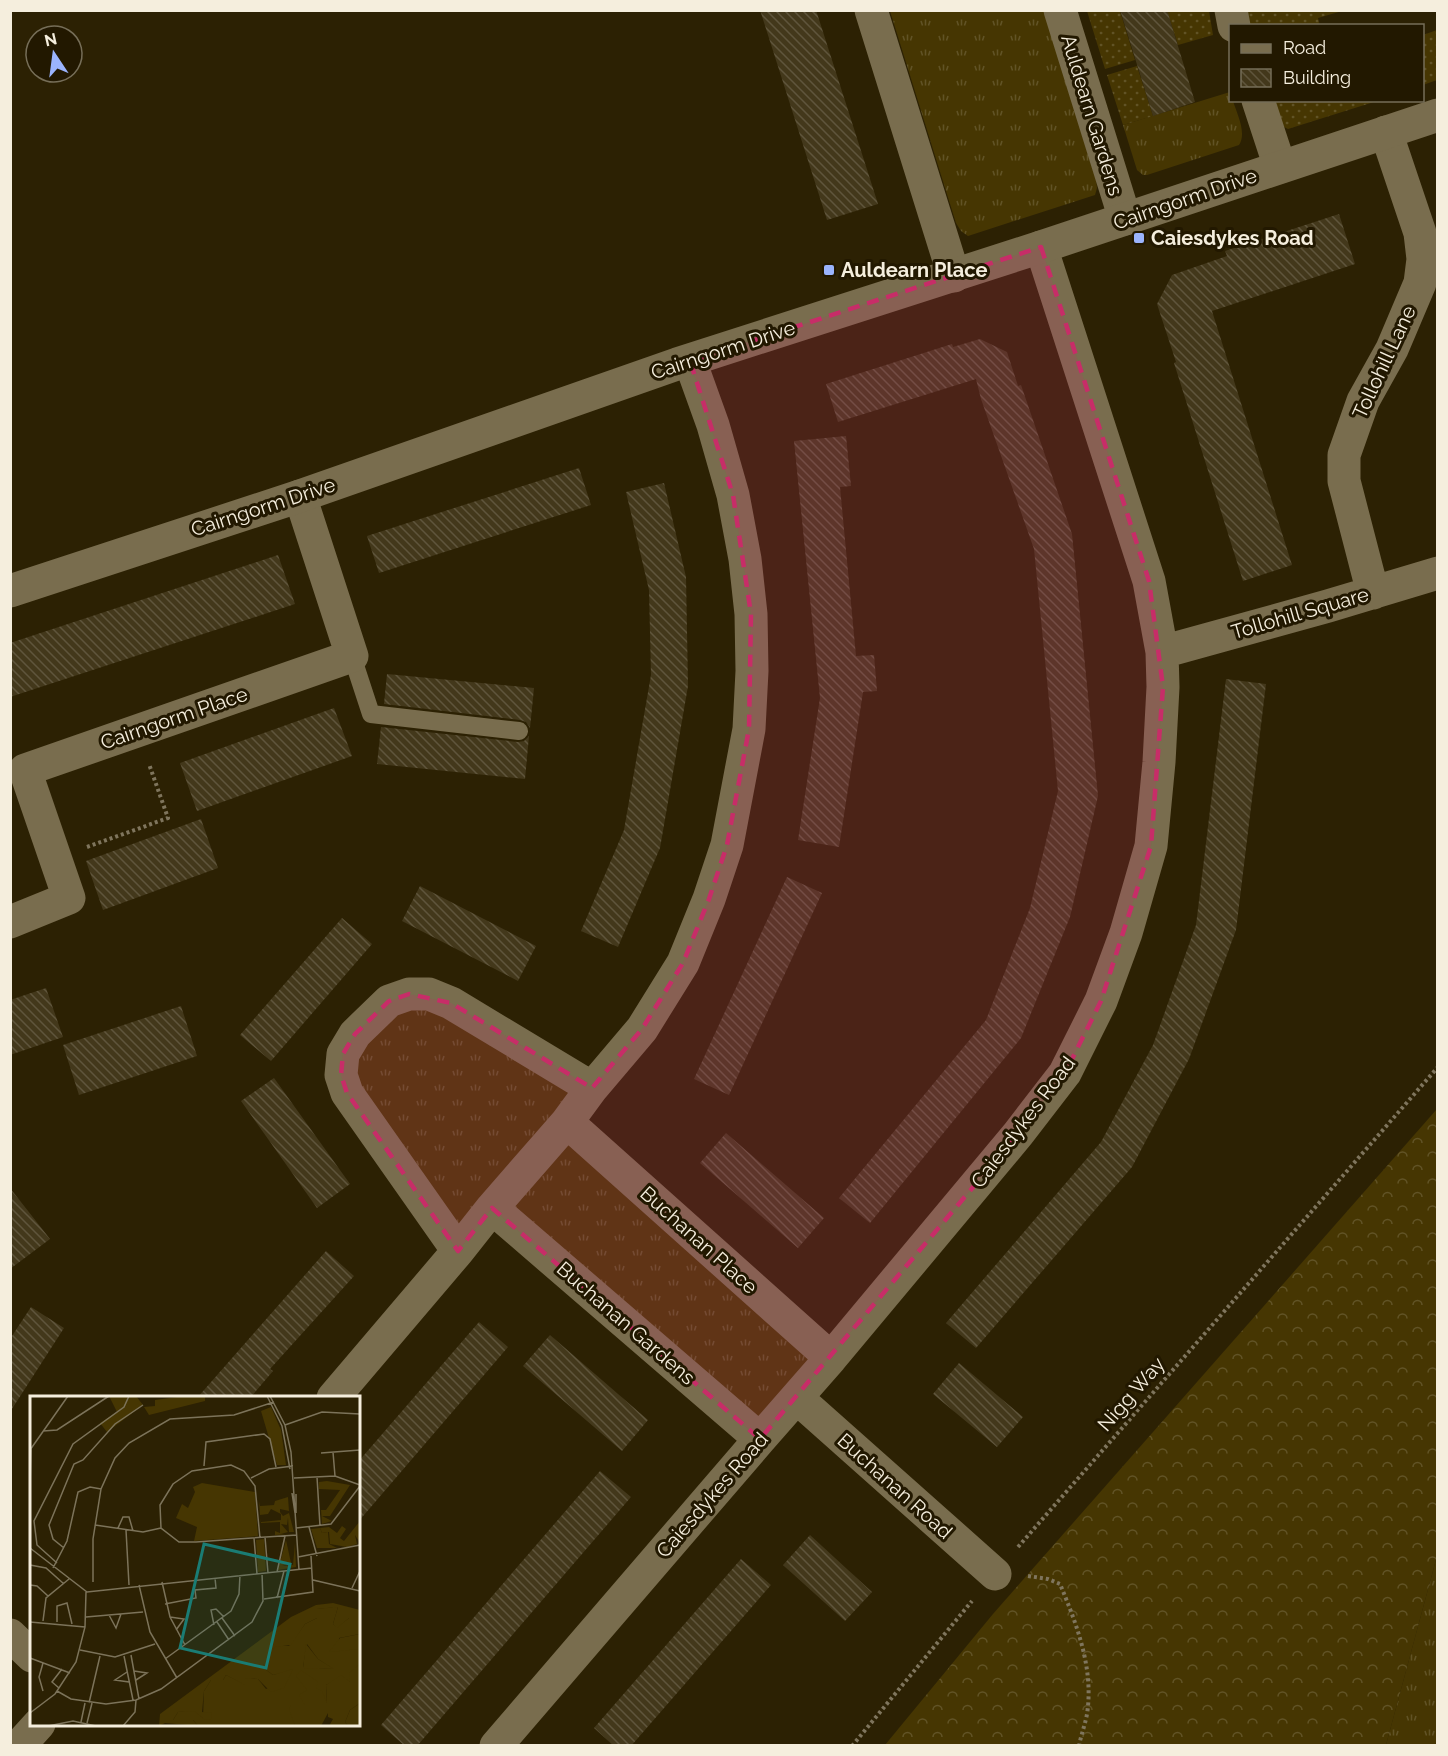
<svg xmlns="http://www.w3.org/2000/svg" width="1448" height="1756" viewBox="0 0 1448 1756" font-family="Raleway,sans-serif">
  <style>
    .grass { fill: url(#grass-tufts) }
    .forest { fill: url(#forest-crowns) }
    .garden { fill: url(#garden-dots) }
    .building { fill: url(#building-back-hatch) }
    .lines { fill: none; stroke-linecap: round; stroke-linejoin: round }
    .path { stroke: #7f755d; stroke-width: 4; stroke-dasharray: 3 3; stroke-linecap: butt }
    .lane { stroke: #796d4e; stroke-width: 18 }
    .street { stroke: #796d4e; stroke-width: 33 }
    .secondary { stroke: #796d4e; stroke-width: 33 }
    .marked { fill: #c72d68; fill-opacity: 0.2; stroke: #c72d68; stroke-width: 4.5; stroke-dasharray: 12 8; stroke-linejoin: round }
    .poi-dot { fill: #9bb4fd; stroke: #221800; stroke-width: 2 }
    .labels { text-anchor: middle; stroke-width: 6; stroke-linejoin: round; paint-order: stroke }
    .street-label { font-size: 20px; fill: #f5eedd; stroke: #221800 }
    .poi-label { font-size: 20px; font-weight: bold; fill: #f5eedd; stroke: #221800; text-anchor: start }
    .inset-road { fill: none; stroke: #7c735a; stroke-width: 1.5 }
    .view { fill: #1a7c74; fill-opacity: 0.15; stroke: #1a7c74; stroke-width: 3 }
    .inset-edge { fill: none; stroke: #f5eedd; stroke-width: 3 }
  </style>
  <defs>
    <pattern id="grass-tufts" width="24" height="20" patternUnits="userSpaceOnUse" patternTransform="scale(1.5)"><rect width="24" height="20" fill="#463602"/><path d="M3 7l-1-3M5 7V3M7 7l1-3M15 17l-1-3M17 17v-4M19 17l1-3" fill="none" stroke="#615326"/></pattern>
    <pattern id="forest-crowns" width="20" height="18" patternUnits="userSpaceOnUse" patternTransform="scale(1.5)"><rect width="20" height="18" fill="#463602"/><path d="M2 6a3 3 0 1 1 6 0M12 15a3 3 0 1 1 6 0" fill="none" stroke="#615326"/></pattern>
    <pattern id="garden-dots" width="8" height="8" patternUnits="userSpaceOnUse" patternTransform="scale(1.5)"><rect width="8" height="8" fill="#463602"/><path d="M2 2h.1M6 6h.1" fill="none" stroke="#615326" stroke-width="1.8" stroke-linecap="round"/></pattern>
    <pattern id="building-back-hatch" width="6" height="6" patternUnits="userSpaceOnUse" patternTransform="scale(1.5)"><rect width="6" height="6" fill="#43381b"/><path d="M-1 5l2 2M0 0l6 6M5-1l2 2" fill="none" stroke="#5f553c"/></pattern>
  </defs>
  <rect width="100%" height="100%" fill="#2c2103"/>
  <!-- grass -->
  <path class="grass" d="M890,11h154l52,169 1,8 -2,7 -127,41 -7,-5 -5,-8z
    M1230,92v8l3,1c4,13 14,32 6,44l-92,30h-4l-6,-5 -14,-45z
    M409,994l183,94 -25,34 264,236 -71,81 -268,-231 -34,43 -115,-197z
    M1437,1556v189h-51z"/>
  <!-- forest -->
  <path class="forest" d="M1437,1109v447l-51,189h-501l108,-131z"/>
  <!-- garden -->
  <path class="garden" d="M1087,11h33l15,49 -30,9z
    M1167,11h42l4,24 -35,10z
    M1246,11h96l-24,7 2,8 -70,-1z
    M1437,30v50l-14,5v-50z
    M1137,66l16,50 -30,9 -16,-50z
    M1272,101h105l-89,28 -4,-2z"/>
  <!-- building -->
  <path class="building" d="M760,10h56l62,194 -51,16z
    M1120,10h47l28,92 -42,14z
    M1339,214l16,50 -143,47 80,254 -49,16 -69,-218 2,-1 -19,-58 15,-29 55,-19 -2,-5z
    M980,339l27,13 11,34 3,-1 51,149 26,262 -28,121 -49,121 -151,185 -31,-25 147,-178 44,-112 28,-117 -24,-242 -53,-150 -5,-20 -138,43 -12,-38 126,-40 1,3z
    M846,436l5,50 -11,1 16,169 18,-1 3,36 -14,1 -24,155 -41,-7 22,-142 -26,-257z
    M579,468l12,37 -212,68 -12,-37z
    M664,483l22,94 2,109 -28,162 -42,99 -37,-16 43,-101 27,-155 -2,-85 -23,-98z
    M278,555l17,49 -285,93v-54z
    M387,674l147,14 -4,40 -4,-6 -6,-2 -136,-16z
    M1226,679l40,5 -30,246 -47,129 -57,108 -156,181 -30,-25 155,-181 52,-97 43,-120z
    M334,708l18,48 -155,55 -17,-48z
    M381,727l137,15 6,-1 5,-5 -4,43 -148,-15z
    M201,819l17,49 -115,42 -17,-49z
    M787,877l35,16 -93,202 -35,-16z
    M420,886l116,60 -18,35 -116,-60z
    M342,918l30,26 -101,117 -31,-26z
    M46,988l17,49 -53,18v-55z
    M181,1006l16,50 -118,39 -16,-50z
    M274,1078l76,106 -33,24 -76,-107z
    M726,1133l98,85 -26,30 -98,-85z
    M10,1188l40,51 -40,30z
    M326,1251l28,25 -84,93 3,2 -23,27h-53z
    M31,1307l33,21 -54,84v-73z
    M479,1322l29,25 -150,175v-60z
    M550,1335l98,85 -26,31 -99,-85z
    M959,1363l64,54 -26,30 -64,-53z
    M600,1471l31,26 -214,249h-12l-24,-21z
    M810,1535l62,57 -27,29 -62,-56z
    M741,1559l30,26 -140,161h-17l-20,-18z"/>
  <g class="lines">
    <!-- path -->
    <path class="path" d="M87,847l81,-29 -19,-54
      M1018,1547l420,-480
      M1028,1576l20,3 12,5c17,41 34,85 27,130 -2,11 -6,21 -8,32
      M852,1746l120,-145"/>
    <!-- lane -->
    <path class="lane" d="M352,656l19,58 148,17"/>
    <!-- street -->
    <path class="street" d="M871,10l83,266
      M1060,10l65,209
      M1231,10l3,16
      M1258,100l22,67
      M1373,593l-29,-112v-26l19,-54 29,-52 28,-66 3,-24 -3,-26 -34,-101
      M1162,652l166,-46 110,-33
      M10,922l59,-24 -44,-128 327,-114 -52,-160
      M567,1122l264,236
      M492,1208l268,231
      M458,1251l-111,-158 -6,-18 2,-21 12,-20 34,-33 20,-7h20l22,9 141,85
      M333,1398l125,-147 34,-43 75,-86 25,-34 50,-59 41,-66 26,-64 18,-54 22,-116 3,-58 -1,-57 -6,-55 -12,-64 -20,-70 -23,-64
      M797,1398l198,176
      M10,1635l22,21
      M19,1746l20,-22
      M496,1746l264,-307 71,-81 187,-224 47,-61 36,-72 25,-68 25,-87 8,-84 4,-75 -1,-35 -13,-71 -108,-334"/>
    <!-- secondary -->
    <path class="secondary" d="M10,591l290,-95 377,-132 364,-117 397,-132"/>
  </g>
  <!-- marked area -->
  <path class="marked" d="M1041,247l108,334 14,106 -12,159 -50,155 -36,72 -47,61 -258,305 -268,-231 -34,43 -111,-158 -6,-18 2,-21 12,-20 34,-33 20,-7 42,9 141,85 50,-59 41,-66 26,-64 18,-54 22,-116 2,-115 -18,-119 -43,-134z"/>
  <!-- markers -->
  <g class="poi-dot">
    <rect x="1133" y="232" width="12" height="12" rx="3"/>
    <rect x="823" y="264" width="12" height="12" rx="3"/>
  </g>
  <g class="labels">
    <!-- street labels -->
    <g class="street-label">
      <text transform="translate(1092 115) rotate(73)" y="7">Auldearn Gardens</text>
      <text transform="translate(1185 199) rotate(-19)" y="7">Cairngorm Drive</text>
      <text transform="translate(723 350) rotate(-18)" y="7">Cairngorm Drive</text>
      <text transform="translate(1384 362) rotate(-65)" y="7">Tollohill Lane</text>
      <text transform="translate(263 507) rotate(-18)" y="7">Cairngorm Drive</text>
      <text transform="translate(1300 613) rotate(-16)" y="7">Tollohill Square</text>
      <text transform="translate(174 718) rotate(-19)" y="7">Cairngorm Place</text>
      <text transform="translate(1023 1122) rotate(-53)" y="7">Caiesdykes Road</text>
      <text transform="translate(699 1240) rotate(42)" y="7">Buchanan Place</text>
      <text transform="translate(626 1323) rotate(41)" y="7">Buchanan Gardens</text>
      <text transform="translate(1131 1394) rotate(-49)" y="7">Nigg Way</text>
      <text transform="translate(895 1486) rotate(42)" y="7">Buchanan Road</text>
      <text transform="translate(712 1495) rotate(-49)" y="7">Caiesdykes Road</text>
    </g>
    <!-- poi labels -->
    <g class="poi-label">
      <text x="1151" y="245">Caiesdykes Road</text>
      <text x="841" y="277">Auldearn Place</text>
    </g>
  </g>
  <!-- overview -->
  <g transform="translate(30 1396)">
    <rect width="330" height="330" fill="#2c2103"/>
    <path d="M79,0h27l7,9 -36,27 -7,-9 17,-11zM154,0h21v5l-56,14 -5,-8 11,-1v-6zM241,11l10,23 5,35h-9l-16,-54zM258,101l1,14 -9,-2v3l3,4 6,-3 5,19h-5l-1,-14 -1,7 -6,-1 7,8 -7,2h7l-13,1v-4l5,2v-11l-19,1 -1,-6 1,5 20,-2v-6l-10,-5 -3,5 -8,1 -1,-14 1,5 14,-1 1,-4zM330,125v22l-5,-8 2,9 -10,3 -17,-3 -1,-12 -7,1 -2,-5 9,-1 8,6 5,-7 4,3 -6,9 4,3zM234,143l2,32 -8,1 -2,-32zM303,211h5l-5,17 4,3 12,-9h11v16l-21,4 1,10 20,1v15l-10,18 -13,-2 -11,5 1,18 -20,-13 -2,15h-14l4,21h-97l-5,-6h-20l5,-8 7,-1h10l8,7 1,-27 7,-11h12l3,-5 19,9 -1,-7 14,2 8,10 20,-10 5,-8 -18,4 -11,-8 8,-15 5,-6h14l16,-22 12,-6 -1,-9zM277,248l11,15 15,10 -30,-2zM330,307v23h-12l-3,-4 5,-12z" fill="#463602" fill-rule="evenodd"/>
    <path d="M172,87l53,9 3,44 -64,5 3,-14 -21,-9 6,-14 6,4 7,-16 -2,-5zM303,207l27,7v8h-11l-12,10 -4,-4 5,-17 -21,2v9l-12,6 -14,21 -16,2 -13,20 11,8 20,-6 -9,19 -13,4 -13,-13 -13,-1v7l-19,-10 -3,5h-12l-7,11 -2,21 10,1 -1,6 -6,1 -11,-9 -16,1 -5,8h20l5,6 -33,-3 -6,3 1,-12 131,-97 25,-12zM330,238v15l-31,3 11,-14zM276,248l12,15 16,10 -31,-1zM330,268v39l-10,7 -5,12 3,4h-19l4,-7 -5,-2v-4l-7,13h-26l-6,-17 2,-4h14l-6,-10 8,-5 -11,-14 5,-6 17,12 -2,6 6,3 5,12 -1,-18 15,-10 9,7 -1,-9z" fill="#463602"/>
    <path d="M297,85l23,4 -20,31h-8l10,5 -10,3 -1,-14h5l14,-20 -21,-1v-7zM290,132l2,5 6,-1 1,12 8,4h-20l-6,-19zM256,144l5,23 -9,3 11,-1 2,-22 1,24 -18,3z" fill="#463602"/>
    <path class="inset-road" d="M237,0l15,30 8,43M240,0l15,29 6,27 8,118M255,29l37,-13 38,2M13,35l14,-1 52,-34M0,54l38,-54M303,56l2,24M291,57l39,-3M174,70l2,-24 58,-8 6,5 6,28M287,81l3,49M221,82l18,-9 24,-3M264,82l41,-2 25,9M0,90l1,-38M262,97l3,20M266,117v-19M65,129l48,7 18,-4M279,131l8,29M88,132l5,-11h6l4,14M266,132l35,-4 29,-38M96,134l3,55M235,141l3,36M224,142l3,36M230,142l-5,-52 -11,-15 -13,-6 -39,6 -19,13 -13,21 1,23 18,14h17l41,-3 60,-4M0,152l57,44 225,-24M34,152l-11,-9 -4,-14 25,-61 9,-4 32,-36 28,-19M268,161l62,-12M27,167l-20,-18 -3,-24 39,-77 51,-37 5,-11M0,169l16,3 18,16M23,172l14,-27 11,-49 12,-5 11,2M247,176l8,-36M283,184l47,11M63,186v-43l8,-50 14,-31 14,-15 41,-24 64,-4 40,-13M132,186l8,35 15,28M0,189l7,1 11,10M109,189l11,47 27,46M322,192l8,-17M247,202l7,-27M234,203l49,-7 -2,-36M135,208l31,-6 -1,-8 21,-2 -1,-10M79,219l7,13 5,-14M56,221l57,-5M140,221l14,2 -8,11M192,222l13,18M13,225l3,-23 23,-19M0,226l55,5M27,226v-16l10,-3 5,21M187,226l12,18M184,229l-3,-15 5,-1 8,8M50,254l35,7 40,-13M101,259l8,44M94,260l9,44M0,262l40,15M135,263l66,-48 8,-17 1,-19M13,267l-4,14 4,14M104,275l13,2 -11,7M97,276l-12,8 14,2M29,292l-7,-6 10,-13M27,295l14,8 35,5 30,-4 25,-11 91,-67 11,-21 -1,-28M59,307l11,-47M0,317l25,-19 21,-32 9,-35 1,-35M51,326l4,-19M57,327l5,-20M18,330l25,-5 23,5M93,330l12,-14 1,-12"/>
    <path class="view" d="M174,148l86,20 -24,104 -86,-20z"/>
    <rect width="330" height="330" class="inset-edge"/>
  </g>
  <!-- border -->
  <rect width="1448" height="1756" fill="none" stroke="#f5eedd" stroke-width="24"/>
  <!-- legend -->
  <rect x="1229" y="24" width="195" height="78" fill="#221800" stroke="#766e58" stroke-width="1.5"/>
  <rect x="1241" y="44" width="30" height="9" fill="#796d4e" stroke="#766e58" stroke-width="1.5"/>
  <text x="1283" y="54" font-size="18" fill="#f5eedd">Road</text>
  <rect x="1241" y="69" width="30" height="18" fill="url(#building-back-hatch)" stroke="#766e58" stroke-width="1.5"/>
  <text x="1283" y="84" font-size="18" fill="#f5eedd">Building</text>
  <!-- north arrow -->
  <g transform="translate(54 54) rotate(347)"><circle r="28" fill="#221800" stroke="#766e58" stroke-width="1.5"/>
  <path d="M0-4.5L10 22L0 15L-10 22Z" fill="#9bb4fd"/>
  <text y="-9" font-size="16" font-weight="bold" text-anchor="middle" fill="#f5eedd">N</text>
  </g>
</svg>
